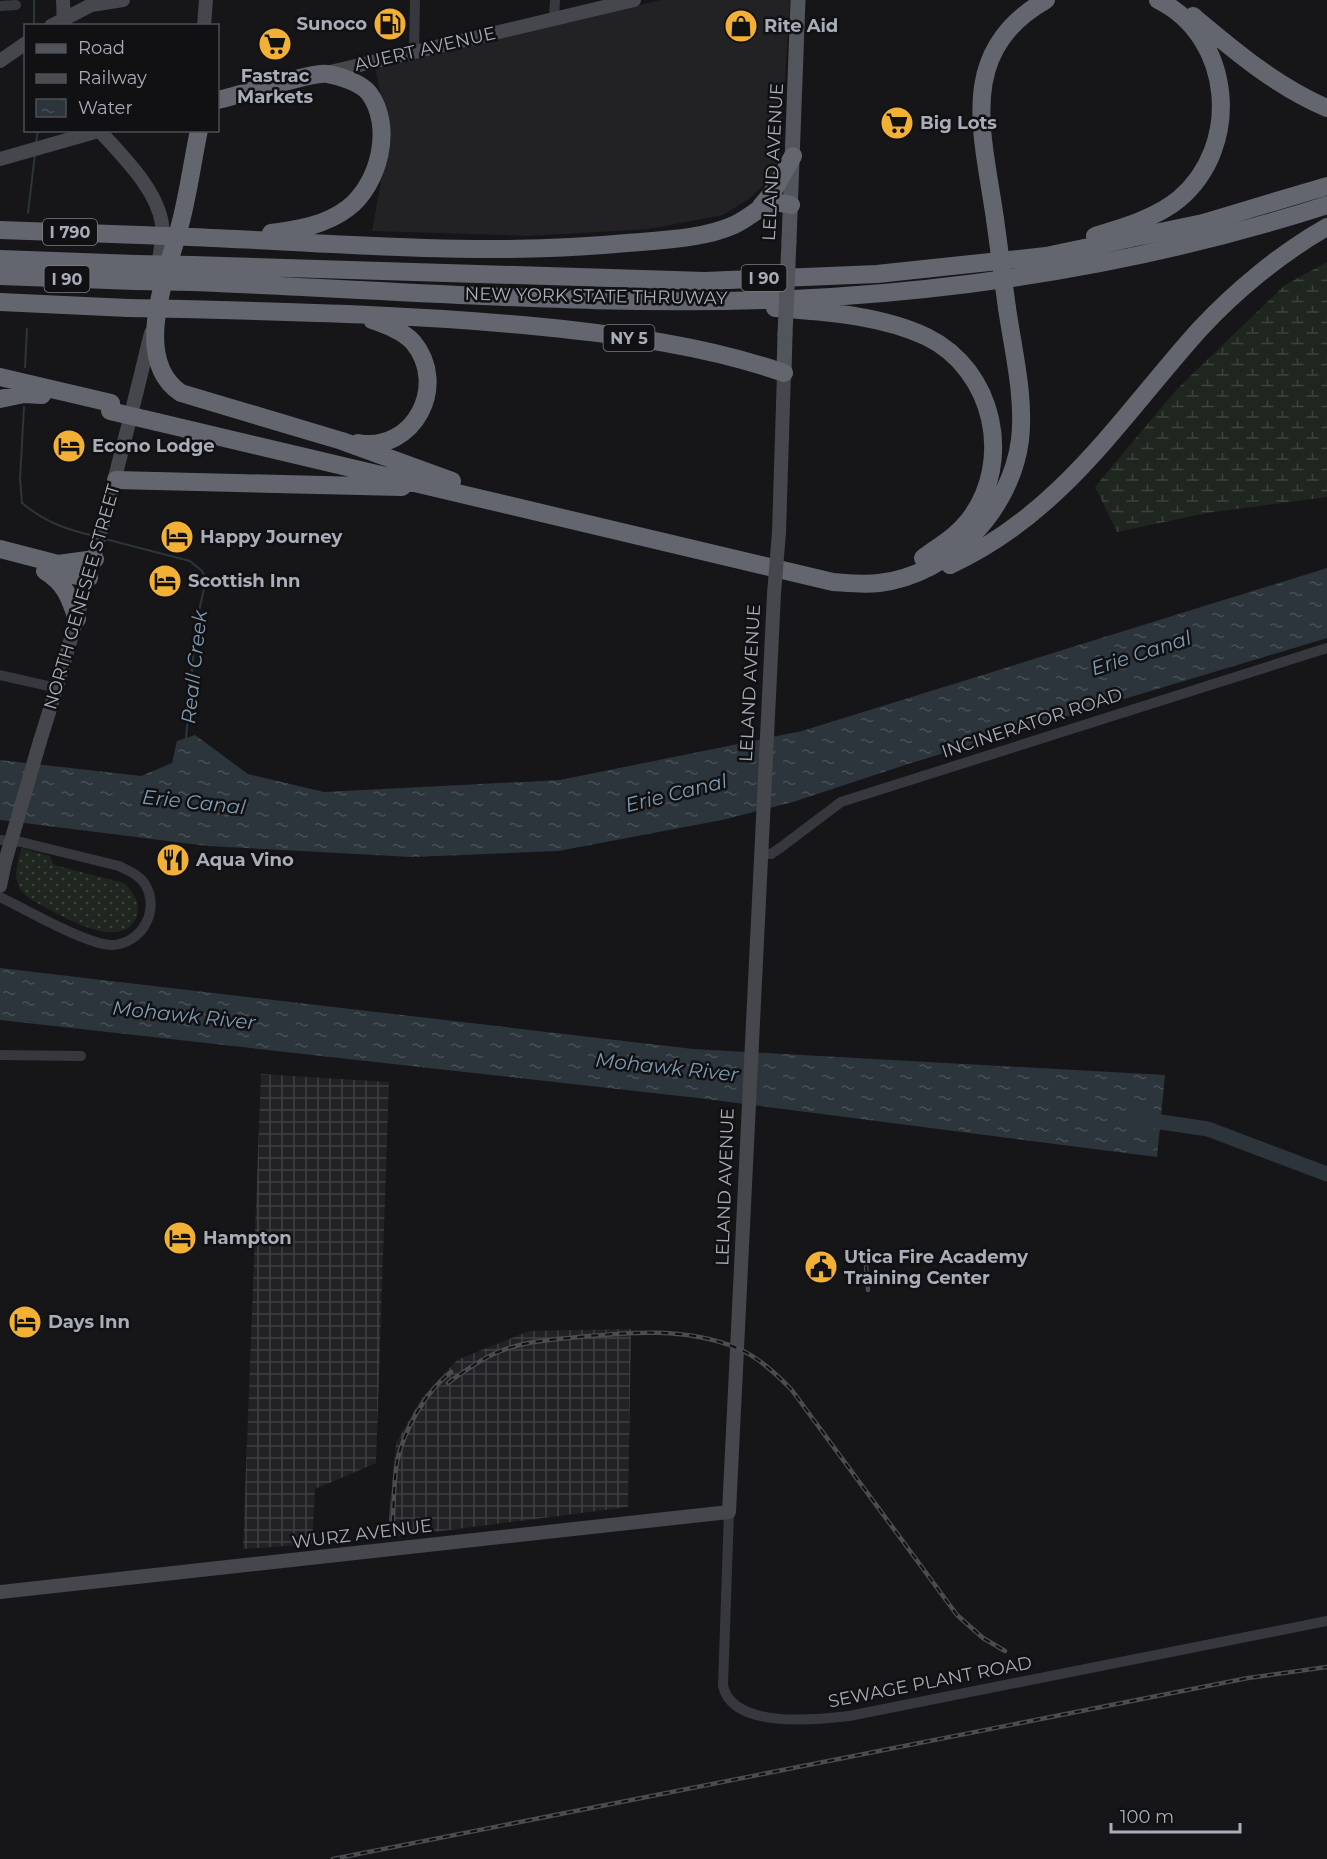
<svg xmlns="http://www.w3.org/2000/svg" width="1327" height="1859" viewBox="0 0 1327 1859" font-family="Montserrat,sans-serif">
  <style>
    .built { fill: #222225 }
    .industrial { fill: url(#industrial-grid) }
    .grass { fill: url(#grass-dots) }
    .wetland { fill: url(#wetland-marsh) }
    .water { fill: url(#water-ripples) }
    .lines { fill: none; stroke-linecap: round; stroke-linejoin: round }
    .stream { stroke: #2c353c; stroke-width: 2 }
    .river { stroke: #2c353c; stroke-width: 15 }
    .street { stroke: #37383d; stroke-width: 10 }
    .secondary { stroke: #45474d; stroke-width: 14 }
    .primary { stroke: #53555c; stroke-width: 15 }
    .highway { stroke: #63666e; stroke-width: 18 }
    .rail-casing { stroke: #4a4c52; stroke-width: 4.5 }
    .rail { stroke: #111113; stroke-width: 2; stroke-dasharray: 7; stroke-linecap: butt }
    .secondary-bridge { stroke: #45474d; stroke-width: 14 }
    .primary-bridge { stroke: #53555c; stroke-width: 15 }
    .highway-bridge { stroke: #63666e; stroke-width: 18 }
    .labels { text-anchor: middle; stroke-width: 5; stroke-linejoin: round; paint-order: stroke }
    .shield { fill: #111113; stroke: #7b7e86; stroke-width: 1.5 }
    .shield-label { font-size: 16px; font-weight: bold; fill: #a8adb8 }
    .poi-label { font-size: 18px; font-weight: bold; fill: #a8adb8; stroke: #111113; text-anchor: start }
    .street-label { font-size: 18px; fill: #a8adb8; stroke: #111113 }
    .water-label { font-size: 20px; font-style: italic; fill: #7f9bb3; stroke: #111113 }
  </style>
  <defs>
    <pattern id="industrial-grid" width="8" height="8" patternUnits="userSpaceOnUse" patternTransform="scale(1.5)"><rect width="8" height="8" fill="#222225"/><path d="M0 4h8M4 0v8" fill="none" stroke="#3f3f43"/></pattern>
    <pattern id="grass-dots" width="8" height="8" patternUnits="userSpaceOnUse" patternTransform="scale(1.5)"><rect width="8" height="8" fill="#1e261f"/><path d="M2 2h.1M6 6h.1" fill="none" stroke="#3c433d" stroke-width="1.8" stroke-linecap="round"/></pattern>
    <pattern id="wetland-marsh" width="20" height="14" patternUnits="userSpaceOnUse" patternTransform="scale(1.5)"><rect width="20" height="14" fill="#1e261f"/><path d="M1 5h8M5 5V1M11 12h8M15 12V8" fill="none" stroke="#3c433d"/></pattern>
    <pattern id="water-ripples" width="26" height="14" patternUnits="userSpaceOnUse" patternTransform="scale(1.5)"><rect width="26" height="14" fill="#2c353c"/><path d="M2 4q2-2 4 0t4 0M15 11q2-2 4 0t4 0" fill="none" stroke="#485056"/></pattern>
  </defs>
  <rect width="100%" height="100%" fill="#161618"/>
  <!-- built -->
  <path class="built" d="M661,0h129l-10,158 -14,25 -17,16 -26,16 -74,14 -118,7 -159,-5 17,-94 -14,-69z"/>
  <!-- industrial -->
  <path class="industrial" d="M261,1074l128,8 -13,381 -61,26 -3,55 -69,5z
    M631,1329l-3,178 -241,31 9,-95 25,-44 36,-39 72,-29z"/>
  <!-- grass -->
  <path class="grass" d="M22,848l28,8 3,8 5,2 66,17c9,8 17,20 13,33 -14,40 -84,-5 -107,-17 -19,-14 -15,-31 -8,-51z"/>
  <!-- wetland -->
  <path class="wetland" d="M1327,262v235l-120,16 -90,19 -22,-45 82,-98 108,-104z"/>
  <!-- water -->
  <path class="water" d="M1327,568v70l-416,125 -118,39 -71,18 -164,31 -146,6 -204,-11 -208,-26v-60l141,16 31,-13 5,-22 18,-6 53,39 76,18 236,-12 242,-49z
    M0,968l693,81 472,26 -8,82 -459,-59 -698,-78z"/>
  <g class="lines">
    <!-- stream -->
    <path class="stream" d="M34,0v26
      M36,143l2,-13
      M28,213l7,-59
      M25,367l2,-38
      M24,407l-4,72 2,24c23,19 43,26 72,33
      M105,539l85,22 12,10 4,8 -10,46 -10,114"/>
    <!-- river -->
    <path class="river" d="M1141,1119l67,10 119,45"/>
    <!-- street -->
    <path class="street" d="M0,6l16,-1
      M554,18l1,-18
      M414,53l1,-53
      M0,675l57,13
      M0,840l21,2 98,24c10,5 20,9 26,18 16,27 -4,60 -33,61 -25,0 -87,-36 -112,-48
      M761,854h10l9,-6 61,-46 486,-154
      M0,1055l81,1
      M729,1512l-6,174c10,43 92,34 126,30l478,-95"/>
    <!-- secondary -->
    <path class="secondary" d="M63,0l1,25
      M51,26l40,-21 32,-5
      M204,26l2,-26
      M0,61l26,-18
      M326,73l308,-73
      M99,130c23,26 58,59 63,94 2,15 -3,32 -5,47
      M0,159l102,-29
      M779,532l5,-159
      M40,741c43,-135 78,-271 111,-408
      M0,886l5,-24
      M0,1592l729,-80 45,-918"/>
    <!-- primary -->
    <path class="primary" d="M789,241l9,-241
      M784,373l1,-39"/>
    <!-- highway -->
    <path class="highway" d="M1193,16c43,36 83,70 134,92
      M218,100c19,-4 96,-29 110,-26 12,2 33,9 41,19 25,34 10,91 -21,115 -22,17 -51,22 -77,25
      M199,130c-6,29 -10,58 -17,87 -11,48 -54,141 -1,176l161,48 110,40
      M761,206l11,-13 21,-37
      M995,219c-12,-85 -40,-167 51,-219
      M0,230l140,5
      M1095,236c29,-9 61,-18 84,-37 63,-53 54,-162 -21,-199
      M191,237c145,6 292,20 436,6 34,-3 76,-4 107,-18 22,-10 31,-28 57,-20
      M0,259l136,5
      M192,265l513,16 172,-7 169,-18 157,-33 124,-37
      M0,276l135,5
      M193,282c210,8 428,28 638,15 168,-11 336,-40 496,-92
      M0,302l128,6
      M775,308c50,4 106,7 152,29 67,33 87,124 42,183 -12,16 -30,26 -46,38
      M183,309c120,3 240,6 360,18 80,8 164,19 241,46
      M0,377l111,26
      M0,399l24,-5 18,1
      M157,422l676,160c15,1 31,3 46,1 71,-8 132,-73 141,-143 5,-43 -7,-90 -13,-132
      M358,443c56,10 91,-58 55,-101 -10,-11 -27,-17 -41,-22
      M116,480l286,7
      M0,549l58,15 37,-5
      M950,565c111,-51 171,-148 249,-235 36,-39 82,-77 128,-103
      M45,571c20,12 25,27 32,48
      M55,572l34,6"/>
    <!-- rail casing -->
    <g class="rail-casing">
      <path id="rail" d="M865,1252l3,38
        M448,1383c16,-12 32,-23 50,-31 26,-11 53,-12 81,-15 53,-5 107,-10 158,11 21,9 38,25 54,41l166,226 26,23 22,13
        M392,1536c2,-24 1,-50 5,-74 7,-32 28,-70 54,-90
        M333,1859l915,-181 79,-11"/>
    </g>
    <!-- rail -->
    <use href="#rail" class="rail"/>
    <!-- secondary-bridge -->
    <path class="secondary-bridge" d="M774,594l5,-62
      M5,862l35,-121"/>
    <!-- primary-bridge -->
    <path class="primary-bridge" d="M785,334l4,-93"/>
    <!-- highway-bridge -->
    <path class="highway-bridge" d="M995,219l12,89
      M140,235l51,2
      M136,264l56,1
      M135,281l58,1
      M128,308l55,1
      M110,411l47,11"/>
  </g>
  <!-- icons -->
  <defs>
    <g id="fuel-disc" transform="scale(1.725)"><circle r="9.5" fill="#f2b134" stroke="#111113"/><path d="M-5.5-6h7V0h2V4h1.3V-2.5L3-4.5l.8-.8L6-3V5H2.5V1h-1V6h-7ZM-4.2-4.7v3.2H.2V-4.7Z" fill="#111"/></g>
    <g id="shop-disc" transform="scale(1.725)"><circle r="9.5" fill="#f2b134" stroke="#111113"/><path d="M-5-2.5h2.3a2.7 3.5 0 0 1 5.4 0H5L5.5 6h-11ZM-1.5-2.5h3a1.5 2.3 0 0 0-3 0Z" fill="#111"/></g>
    <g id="supermarket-disc" transform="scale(1.725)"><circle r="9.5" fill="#f2b134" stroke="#111113"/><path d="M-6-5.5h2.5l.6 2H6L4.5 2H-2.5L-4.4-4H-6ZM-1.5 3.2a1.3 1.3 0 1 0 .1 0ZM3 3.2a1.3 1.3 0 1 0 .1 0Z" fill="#111"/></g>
    <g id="hotel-disc" transform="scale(1.725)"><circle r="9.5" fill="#f2b134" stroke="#111113"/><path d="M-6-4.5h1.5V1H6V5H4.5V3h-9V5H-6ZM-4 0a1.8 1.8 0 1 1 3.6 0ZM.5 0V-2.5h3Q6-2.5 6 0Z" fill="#111"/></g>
    <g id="restaurant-disc" transform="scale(1.725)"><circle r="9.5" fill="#f2b134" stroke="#111113"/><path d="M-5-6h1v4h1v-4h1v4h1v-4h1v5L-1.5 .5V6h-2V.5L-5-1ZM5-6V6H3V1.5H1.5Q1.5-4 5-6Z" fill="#111"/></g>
    <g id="civic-disc" transform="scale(1.725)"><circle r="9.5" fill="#f2b134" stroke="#111113"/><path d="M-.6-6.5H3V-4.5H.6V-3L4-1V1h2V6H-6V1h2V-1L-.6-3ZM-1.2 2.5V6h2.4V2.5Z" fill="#111"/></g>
  </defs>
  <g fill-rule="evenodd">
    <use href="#fuel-disc" x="390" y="24"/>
    <use href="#shop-disc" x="741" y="26"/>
    <use href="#supermarket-disc" x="275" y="44"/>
    <use href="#supermarket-disc" x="897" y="123"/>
    <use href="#hotel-disc" x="69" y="446"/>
    <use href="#hotel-disc" x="177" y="537"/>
    <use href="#hotel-disc" x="165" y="581"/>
    <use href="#restaurant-disc" x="173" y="860"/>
    <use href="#hotel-disc" x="180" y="1238"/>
    <use href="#civic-disc" x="821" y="1267"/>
    <use href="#hotel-disc" x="25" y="1322"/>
  </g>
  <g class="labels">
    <!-- shield labels -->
    <g class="shield">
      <rect x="43" y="219" width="54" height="26" rx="4.5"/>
      <rect x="741.5" y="265" width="45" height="26" rx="4.5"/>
      <rect x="44.5" y="266" width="45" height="26" rx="4.5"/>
      <rect x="603.5" y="325" width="51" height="26" rx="4.5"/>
    </g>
    <g class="shield-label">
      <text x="70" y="238">I 790</text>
      <text x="764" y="284">I 90</text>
      <text x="67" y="285">I 90</text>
      <text x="629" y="344">NY 5</text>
    </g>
    <!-- poi labels -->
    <g class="poi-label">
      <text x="367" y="30" text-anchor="end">Sunoco</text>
      <text x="764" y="32">Rite Aid</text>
      <text x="275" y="82" text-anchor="middle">Fastrac<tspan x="275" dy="21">Markets</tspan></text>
      <text x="920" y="129">Big Lots</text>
      <text x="92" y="452">Econo Lodge</text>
      <text x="200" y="543">Happy Journey</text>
      <text x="188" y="587">Scottish Inn</text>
      <text x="196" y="866">Aqua Vino</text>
      <text x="203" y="1244">Hampton</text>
      <text x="844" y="1263">Utica Fire Academy<tspan x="844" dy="21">Training Center</tspan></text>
      <text x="48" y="1328">Days Inn</text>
    </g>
    <!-- street labels -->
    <g class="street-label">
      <text transform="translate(425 49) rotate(-13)" y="6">AUERT AVENUE</text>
      <text transform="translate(773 162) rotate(-87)" y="6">LELAND AVENUE</text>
      <text transform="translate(596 296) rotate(1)" y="6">NEW YORK STATE THRUWAY</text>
      <text transform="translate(82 597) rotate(-74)" y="6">NORTH GENESEE STREET</text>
      <text transform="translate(750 683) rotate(-87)" y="6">LELAND AVENUE</text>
      <text transform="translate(1032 723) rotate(-18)" y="6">INCINERATOR ROAD</text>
      <text transform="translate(725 1187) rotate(-88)" y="6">LELAND AVENUE</text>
      <text transform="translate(362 1534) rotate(-7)" y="6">WURZ AVENUE</text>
      <text transform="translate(930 1682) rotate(-11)" y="6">SEWAGE PLANT ROAD</text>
    </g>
    <!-- water labels -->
    <g class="water-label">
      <text transform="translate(1141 653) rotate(-18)" y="7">Erie Canal</text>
      <text transform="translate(194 667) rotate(-84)" y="7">Reall Creek</text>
      <text transform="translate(676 793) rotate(-14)" y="7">Erie Canal</text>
      <text transform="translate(194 802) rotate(6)" y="7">Erie Canal</text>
      <text transform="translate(184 1015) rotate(6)" y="7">Mohawk River</text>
      <text transform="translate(667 1067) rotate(6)" y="7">Mohawk River</text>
    </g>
  </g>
  <!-- legend -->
  <rect x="24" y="24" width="195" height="108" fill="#111113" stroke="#4d4f55" stroke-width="1.5"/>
  <rect x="36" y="44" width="30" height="9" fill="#53555c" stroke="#4d4f55" stroke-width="1.5"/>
  <text x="78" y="54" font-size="18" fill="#a8adb8">Road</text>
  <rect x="36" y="74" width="30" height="9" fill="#4a4c52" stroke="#4d4f55" stroke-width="1.5"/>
  <text x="78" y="84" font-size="18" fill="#a8adb8">Railway</text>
  <rect x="36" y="99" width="30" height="18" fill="url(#water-ripples)" stroke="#4d4f55" stroke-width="1.5"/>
  <text x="78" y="114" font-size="18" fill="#a8adb8">Water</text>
  <!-- scale -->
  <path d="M1111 1823v9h129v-9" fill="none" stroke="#a8adb8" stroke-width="3"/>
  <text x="1120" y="1823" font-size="18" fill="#a8adb8" stroke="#111113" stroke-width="4.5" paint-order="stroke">100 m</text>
</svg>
